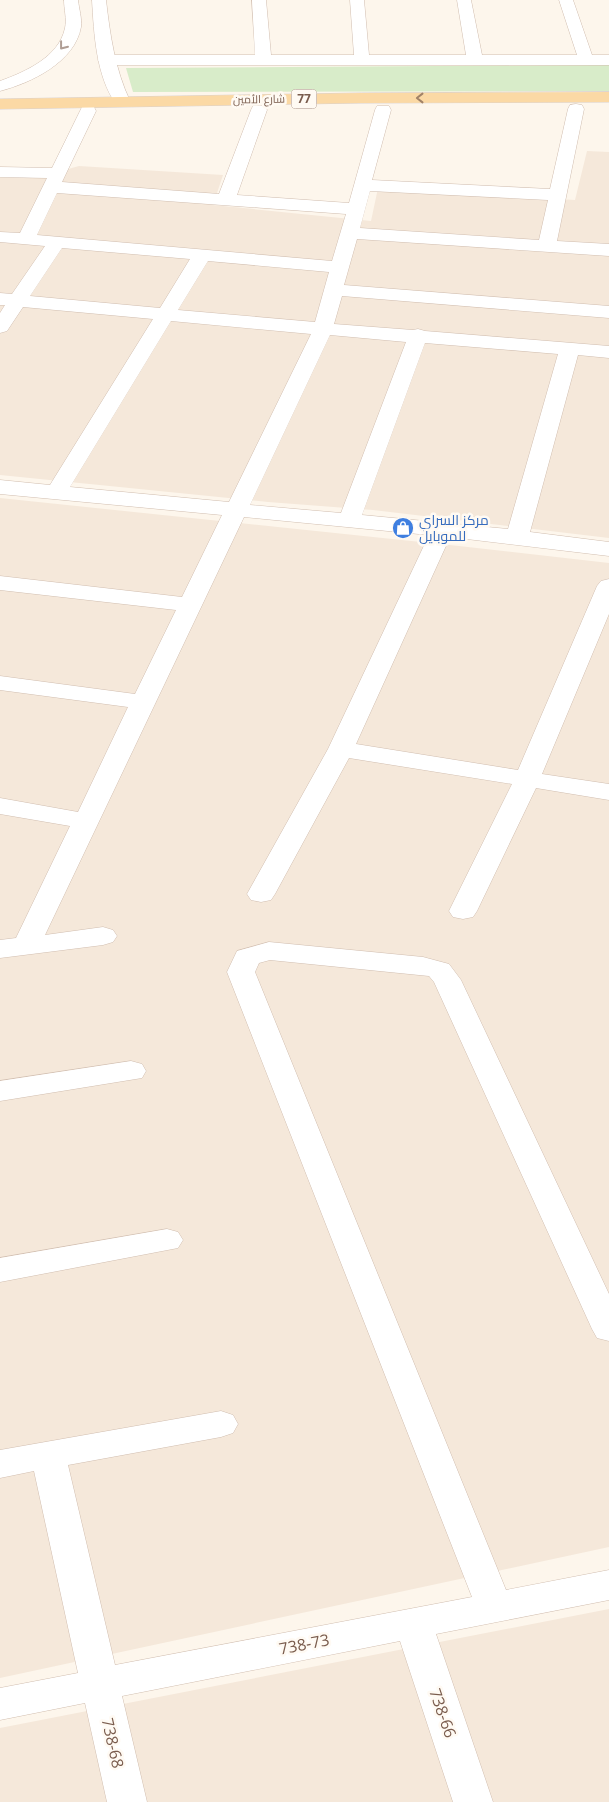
<svg xmlns="http://www.w3.org/2000/svg" width="609" height="1802" viewBox="0 0 609 1802" font-family="'Open Sans',Cairo,sans-serif">
  <style>
    .residential { fill: #f5e8da }
    .green { fill: #d8ecc9 }
    .lines { fill: none; stroke-linecap: round; stroke-linejoin: round }
    .minor-casing { stroke: #d1beb0; stroke-width: 1 }
    .tertiary-casing { stroke: #d1beb0; stroke-width: 1 }
    .primary-casing { stroke: #dad1cd; stroke-width: 1 }
    .minor { fill: #fff; fill-rule: evenodd }
    .tertiary { fill: #fff; fill-rule: evenodd }
    .primary { fill: #fbd9a5; fill-rule: evenodd }
    .oneway { stroke: #af9d94 }
    .oneway2 { stroke: #a18267 }
    .labels { text-anchor: middle; stroke-width: 5; stroke-linejoin: round; paint-order: stroke }
    .far-street-label { font-size: 11px; fill: #7a5c4d; stroke: #fffaf3 }
    .shield { fill: #fffaf3; stroke: #a28b7f; stroke-width: 1 }
    .shield-label { font-size: 12px; font-weight: bold; fill: #7a5c4d }
    .shop-label { font-size: 14px; fill: #366cbe; stroke: #fffaf3; text-anchor: start }
    .near-street-label { font-size: 16px; fill: #7a5c4d; stroke: #fffaf3 }
  </style>
  <rect width="100%" height="100%" fill="#fdf6ec"/>
  <!-- residential -->
  <path class="residential" d="M587,151l22,1v386l-236,-28 -105,-8 -268,-27v-297h36l43,-12 144,9 -10,30 158,16 7,-33 197,12z
    M0,498l459,48 150,17v984l-609,131z
    M609,1609v193h-609v-74z"/>
  <!-- green -->
  <path class="green" d="M609,65v26l-476,1 -7,-24z"/>
  <g class="lines">
    <!-- minor casing -->
    <g class="minor-casing">
      <path id="minor" d="M252,0h14l5,55h83l-4,-55h14l5,55h97l-9,-55h14l11,55h95l-18,-55h14l19,55h17v10h-503l-6,-2 -2,-3 2,-3 6,-2h149z
        M576,104l6,1 2,4 -27,132 52,3v12l-252,-17 -13,46 265,21v12l-267,-22 -8,28 79,6 5,-1 7,2 184,15v12l-31,-3 -48,177 79,10v14l-159,-19 -94,207 162,26 79,-184 4,-5 8,-2v35l-67,160 67,10v16l-73,-12 -59,123 -4,6 -10,2 -10,-2 -4,-6 63,-127 -163,-26 -74,136 -4,6 -10,2 -10,-2 -4,-6 81,-145 101,-214 -185,-18 -199,418 58,-8 10,3 4,6 -4,6 -10,3 -103,13v-18l16,-2 54,-112 -70,-12v-16l78,14 50,-105 -128,-17v-14l135,18 41,-84 -176,-20v-14l182,21 40,-82 -222,-21v-14l50,5 103,-166 -130,-12 -16,24 -7,2v-20l5,-8h-5v-12l12,1 33,-48 -45,-4v-10l20,1 27,-55 -47,-1v-10l52,1 28,-57 2,-4h12l2,4 -34,71 157,12 32,-84 2,-4h12l2,4 -30,85 112,8 26,-93 2,-4h12l2,4 -19,70 178,9 18,-80 2,-4zM370,191l178,9 -9,40 -179,-12zM57,193l289,21 -14,47 -295,-26zM62,248l128,11 -30,49 -130,-12zM208,261l121,11 -14,50 -137,-12zM171,321l140,13 -82,168 -159,-15zM330,335l76,7 -65,171 -91,-8zM425,343l133,11 -50,175 -146,-14z
        M269,942l154,15 26,7 12,16 148,314v47l-12,-3 -5,-9 -158,-347 -5,-6 -159,-16 -11,3 -4,9 251,618 103,-20v30l-173,34 57,168h-40l-53,-161 -278,55 25,106h-40l-22,-99 -85,17v-32l78,-15 -44,-202 -34,7v-28l221,-39 12,4 5,9 -5,9 -12,4 -153,28 47,200 357,-68 -245,-625 10,-21z
        M131,1061l11,3 4,7 -4,7 -142,23v-20z
        M167,1229l11,3 5,8 -5,8 -178,34v-24z"/>
    </g>
    <!-- tertiary casing -->
    <g class="tertiary-casing">
      <path id="tertiary" d="M64,0h14c1,9 4,18 3,27 -6,35 -50,56 -81,64v-10c25,-9 59,-24 65,-53 2,-9 -1,-19 -1,-28z
        M92,0h14c4,35 9,69 24,101l-2,3h-12c-20,-28 -22,-70 -24,-104z"/>
    </g>
    <!-- primary casing -->
    <g class="primary-casing">
      <path id="primary" d="M609,92v10l-248,1 -361,6v-10l361,-6z"/>
    </g>
    <!-- minor -->
    <use href="#minor" class="minor"/>
    <!-- tertiary -->
    <use href="#tertiary" class="tertiary"/>
    <!-- primary -->
    <use href="#primary" class="primary"/>
  </g>
  <!-- one-way arrows -->
  <defs><path id="oneway-chevron" d="M-2-3.5L2.5 0L-2 3.5" fill="none" stroke-width="1.6" stroke-linecap="round" stroke-linejoin="round" transform="scale(1.25)"/></defs>
  <use class="oneway" href="#oneway-chevron" transform="translate(63 46) rotate(128)"/>
  <use class="oneway2" href="#oneway-chevron" transform="translate(420 98) rotate(180)"/>
  <!-- icons -->
  <defs>
    <g id="shop-disc" transform="scale(1.125)"><circle r="9.5" fill="#3f7fe0" stroke="#fffaf3"/><path d="M-5-2.5h2.3a2.7 3.5 0 0 1 5.4 0H5L5.5 6h-11ZM-1.5-2.5h3a1.5 2.3 0 0 0-3 0Z" fill="#fff"/></g>
  </defs>
  <g fill-rule="evenodd">
    <use href="#shop-disc" x="403" y="528"/>
  </g>
  <g class="labels">
    <!-- far-street labels -->
    <g class="far-street-label">
      <text transform="translate(259 99) rotate(-1)" y="4">شارع الأمين</text>
    </g>
    <!-- shield labels -->
    <rect class="shield" x="291.5" y="89.5" width="25" height="19" rx="4"/>
    <g class="shield-label">
      <text x="304" y="103">77</text>
    </g>
    <!-- shop labels -->
    <g class="shop-label">
      <text x="419" y="525">مركز السراي<tspan x="419" dy="16">للموبايل</tspan></text>
    </g>
    <!-- near-street labels -->
    <g class="near-street-label">
      <text transform="translate(304 1644) rotate(-11)" y="6">738-73</text>
      <text transform="translate(443 1713) rotate(71)" y="6">738-66</text>
      <text transform="translate(113 1743) rotate(77)" y="6">738-68</text>
    </g>
  </g>
</svg>
